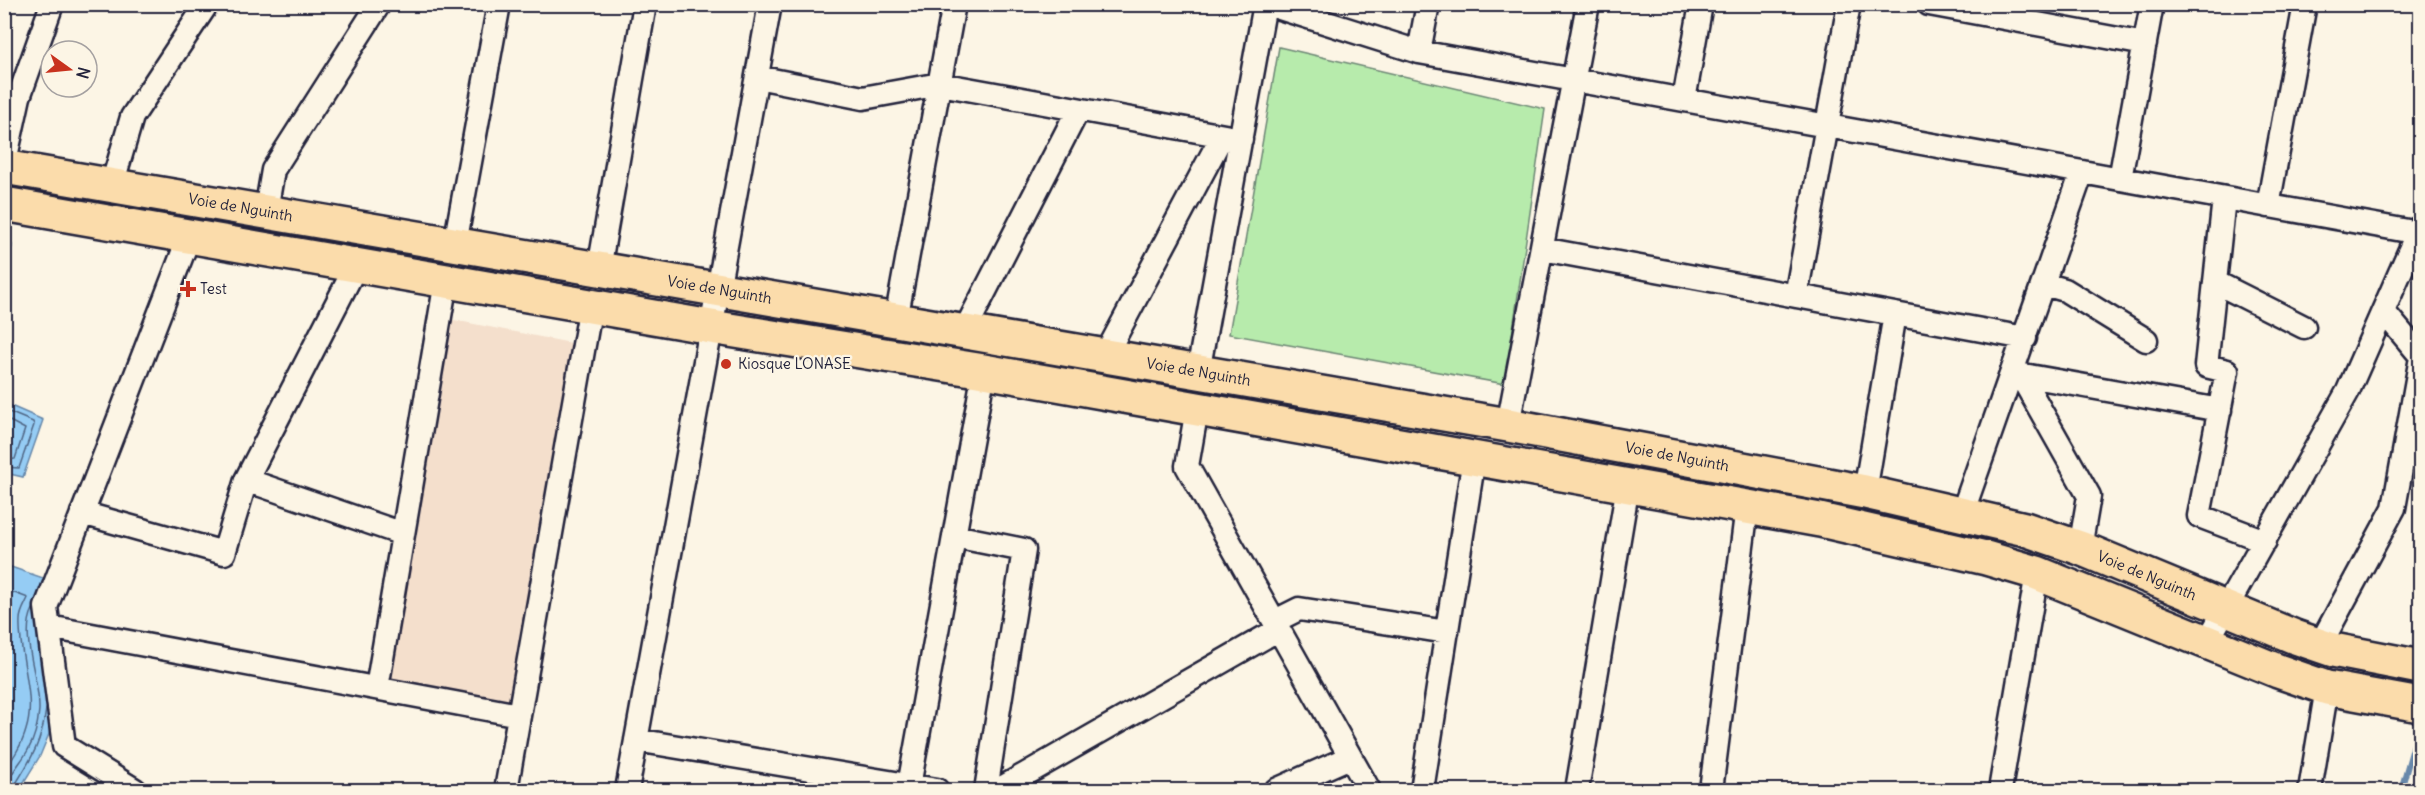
<svg xmlns="http://www.w3.org/2000/svg" width="2425" height="795" viewBox="0 0 2425 795" font-family="Delius,sans-serif">
  <style>
    .built { fill: #f4dfcc }
    .green { fill: #b7ebac; stroke: #6c8674; stroke-width: 1.5 }
    .water { fill: #95ccf4; stroke: #6788aa; stroke-width: 1.5 }
    .lines { fill: none; stroke-linecap: round; stroke-linejoin: round }
    .shore { stroke: #506685; stroke-width: 1.5 }
    .stream { stroke: #6788aa; stroke-width: 6 }
    .minor-casing { stroke: #22223b; stroke-width: 27 }
    .highway-casing { stroke: #22223b; stroke-width: 38 }
    .minor { stroke: #fcf5e5; stroke-width: 22 }
    .highway { stroke: #fbdcab; stroke-width: 33 }
    .poi-dot { fill: #c8321e; stroke: #fcf5e5; stroke-width: 2 }
    .labels { text-anchor: middle; stroke-width: 4.5; stroke-linejoin: round; paint-order: stroke }
    .street-label { font-size: 15px; fill: #22223b; stroke: #fcf5e5 }
    .poi-label { font-size: 15px; fill: #22223b; stroke: #fcf5e5; text-anchor: start }
  </style>
  <rect width="100%" height="100%" fill="#fcf5e5"/>
  <filter id="ink" filterUnits="userSpaceOnUse"><feTurbulence type="fractalNoise" baseFrequency=".0167" numOctaves="2"/><feDisplacementMap in="SourceGraphic" scale="12" xChannelSelector="R" yChannelSelector="G"/><feConvolveMatrix kernelMatrix="1 2 1 2 8 2 1 2 1" color-interpolation-filters="sRGB"/></filter>
  <g filter="url(#ink)">
    <!-- built -->
    <path class="built" d="M449,319l122,24 -59,363 -122,-25z"/>
    <!-- green -->
    <path class="green" d="M1279,47l266,62 -40,275 -276,-50z"/>
    <!-- water -->
    <path class="water" d="M5,244l7,1 -7,44 -1,-45z
      M4,403l39,17 -20,57 -18,-4z
      M5,565l44,15 4,127 -4,27 -9,22 -21,34h-14z"/>
    <g class="lines">
      <!-- shore -->
      <path class="shore" d="M4,410l29,12 1,3 -15,43 -15,-1
        M4,418l21,11 -10,30 -11,1
        M4,589l24,9c-3,7 -8,14 -8,22 -2,35 17,77 6,110 -4,15 -13,28 -22,41
        M6,790c1,-14 15,-27 22,-40 7,-12 10,-27 11,-40 1,-31 -20,-73 -6,-101
        M14,790l1,-5c17,-27 27,-44 31,-76"/>
      <!-- stream -->
      <path class="stream" d="M2401,790l19,-67"/>
      <!-- minor casing -->
      <g class="minor-casing">
        <path id="minor" d="M1267,4l152,48 1000,181
          M1929,4l216,40
          M1419,52l9,-48
          M757,77l106,21 77,-14 301,55
          M1684,100l17,-96
          M4,166l15,-69 33,-93
          M2120,179l32,-175
          M112,185l20,-68 75,-113
          M2224,198l-18,168 21,5 -28,145 66,25
          M2268,206l37,-202
          M266,211l7,-41 106,-166
          M455,244l44,-240
          M1542,249l483,89
          M599,269l46,-265
          M2215,282l89,45
          M2044,284l21,6 81,50
          M1796,296l53,-292
          M2384,312l36,43
          M896,320l58,-316
          M964,332l114,-222
          M1105,356l117,-220
          M1198,372l67,-368
          M2012,373l208,37
          M2020,374l69,122 -9,52
          M1197,409l-10,57 182,324
          M1508,425l80,-421
          M246,480l157,54
          M1865,492l30,-178
          M82,513l142,40 22,-73 110,-214
          M1962,514l120,-342
          M954,536l70,14 -38,240
          M1275,621l24,-12 148,23
          M49,627l470,88
          M2207,642l141,-251 72,-164
          M2320,645l74,-137 26,-145
          M377,688l69,-407
          M636,740l301,50
          M909,786l75,-415
          M135,790l-71,-44 -18,-139 143,-370
          M506,790l85,-485
          M627,790l143,-786
          M998,790l281,-161
          M1276,790l74,-33
          M1422,790l52,-332
          M1577,790l51,-305
          M1711,790l36,-283
          M2000,790l37,-217
          M2310,790l17,-102"/>
      </g>
      <!-- highway casing -->
      <g class="highway-casing">
        <g id="highway">
          <path id="s1" d="M4,167l1504,258 357,67 160,37 55,19 215,89 38,13 87,17"/>
          <path d="M4,204l707,123 273,44 836,149 166,38 51,15 241,98 49,17 93,17"/>
        </g>
      </g>
      <!-- minor -->
      <use href="#minor" class="minor"/>
      <!-- highway -->
      <use href="#highway" class="highway"/>
    </g>
  </g>
  <!-- markers -->
  <g class="poi-dot">
    <path d="M185 280h6v6h6v6h-6v6h-6v-6h-6v-6h6z"/>
    <circle cx="726" cy="364" r="6"/>
  </g>
  <g class="labels">
    <!-- street labels -->
    <g class="street-label">
      <text dy="5" stroke="none"><textPath href="#s1" startOffset="240">Voie de Nguinth</textPath></text>
      <text dy="5" stroke="none"><textPath href="#s1" startOffset="726">Voie de Nguinth</textPath></text>
      <text dy="5" stroke="none"><textPath href="#s1" startOffset="1212">Voie de Nguinth</textPath></text>
      <text dy="5" stroke="none"><textPath href="#s1" startOffset="1698">Voie de Nguinth</textPath></text>
      <text dy="5" stroke="none"><textPath href="#s1" startOffset="2184">Voie de Nguinth</textPath></text>
    </g>
    <!-- poi labels -->
    <g class="poi-label">
      <text x="200" y="294">Test</text>
      <text x="738" y="369">Kiosque LONASE</text>
    </g>
  </g>
  <!-- margin -->
  <rect width="2425" height="795" fill="none" stroke="#fcf5e5" stroke-width="24"/>
  <rect x="12" y="12" width="2401" height="771" fill="none" stroke="#22223b" stroke-width="2" filter="url(#ink)"/>
  <!-- north arrow -->
  <g transform="translate(69 69) rotate(105)"><circle r="28" fill="#fcf5e5" stroke="#a5a1a1" stroke-width="1.5"/>
  <path d="M0-4.5L10 22L0 15L-10 22Z" fill="#c8321e"/>
  <text y="-9" font-size="16" font-weight="bold" text-anchor="middle" fill="#22223b">N</text>
  </g>
</svg>
